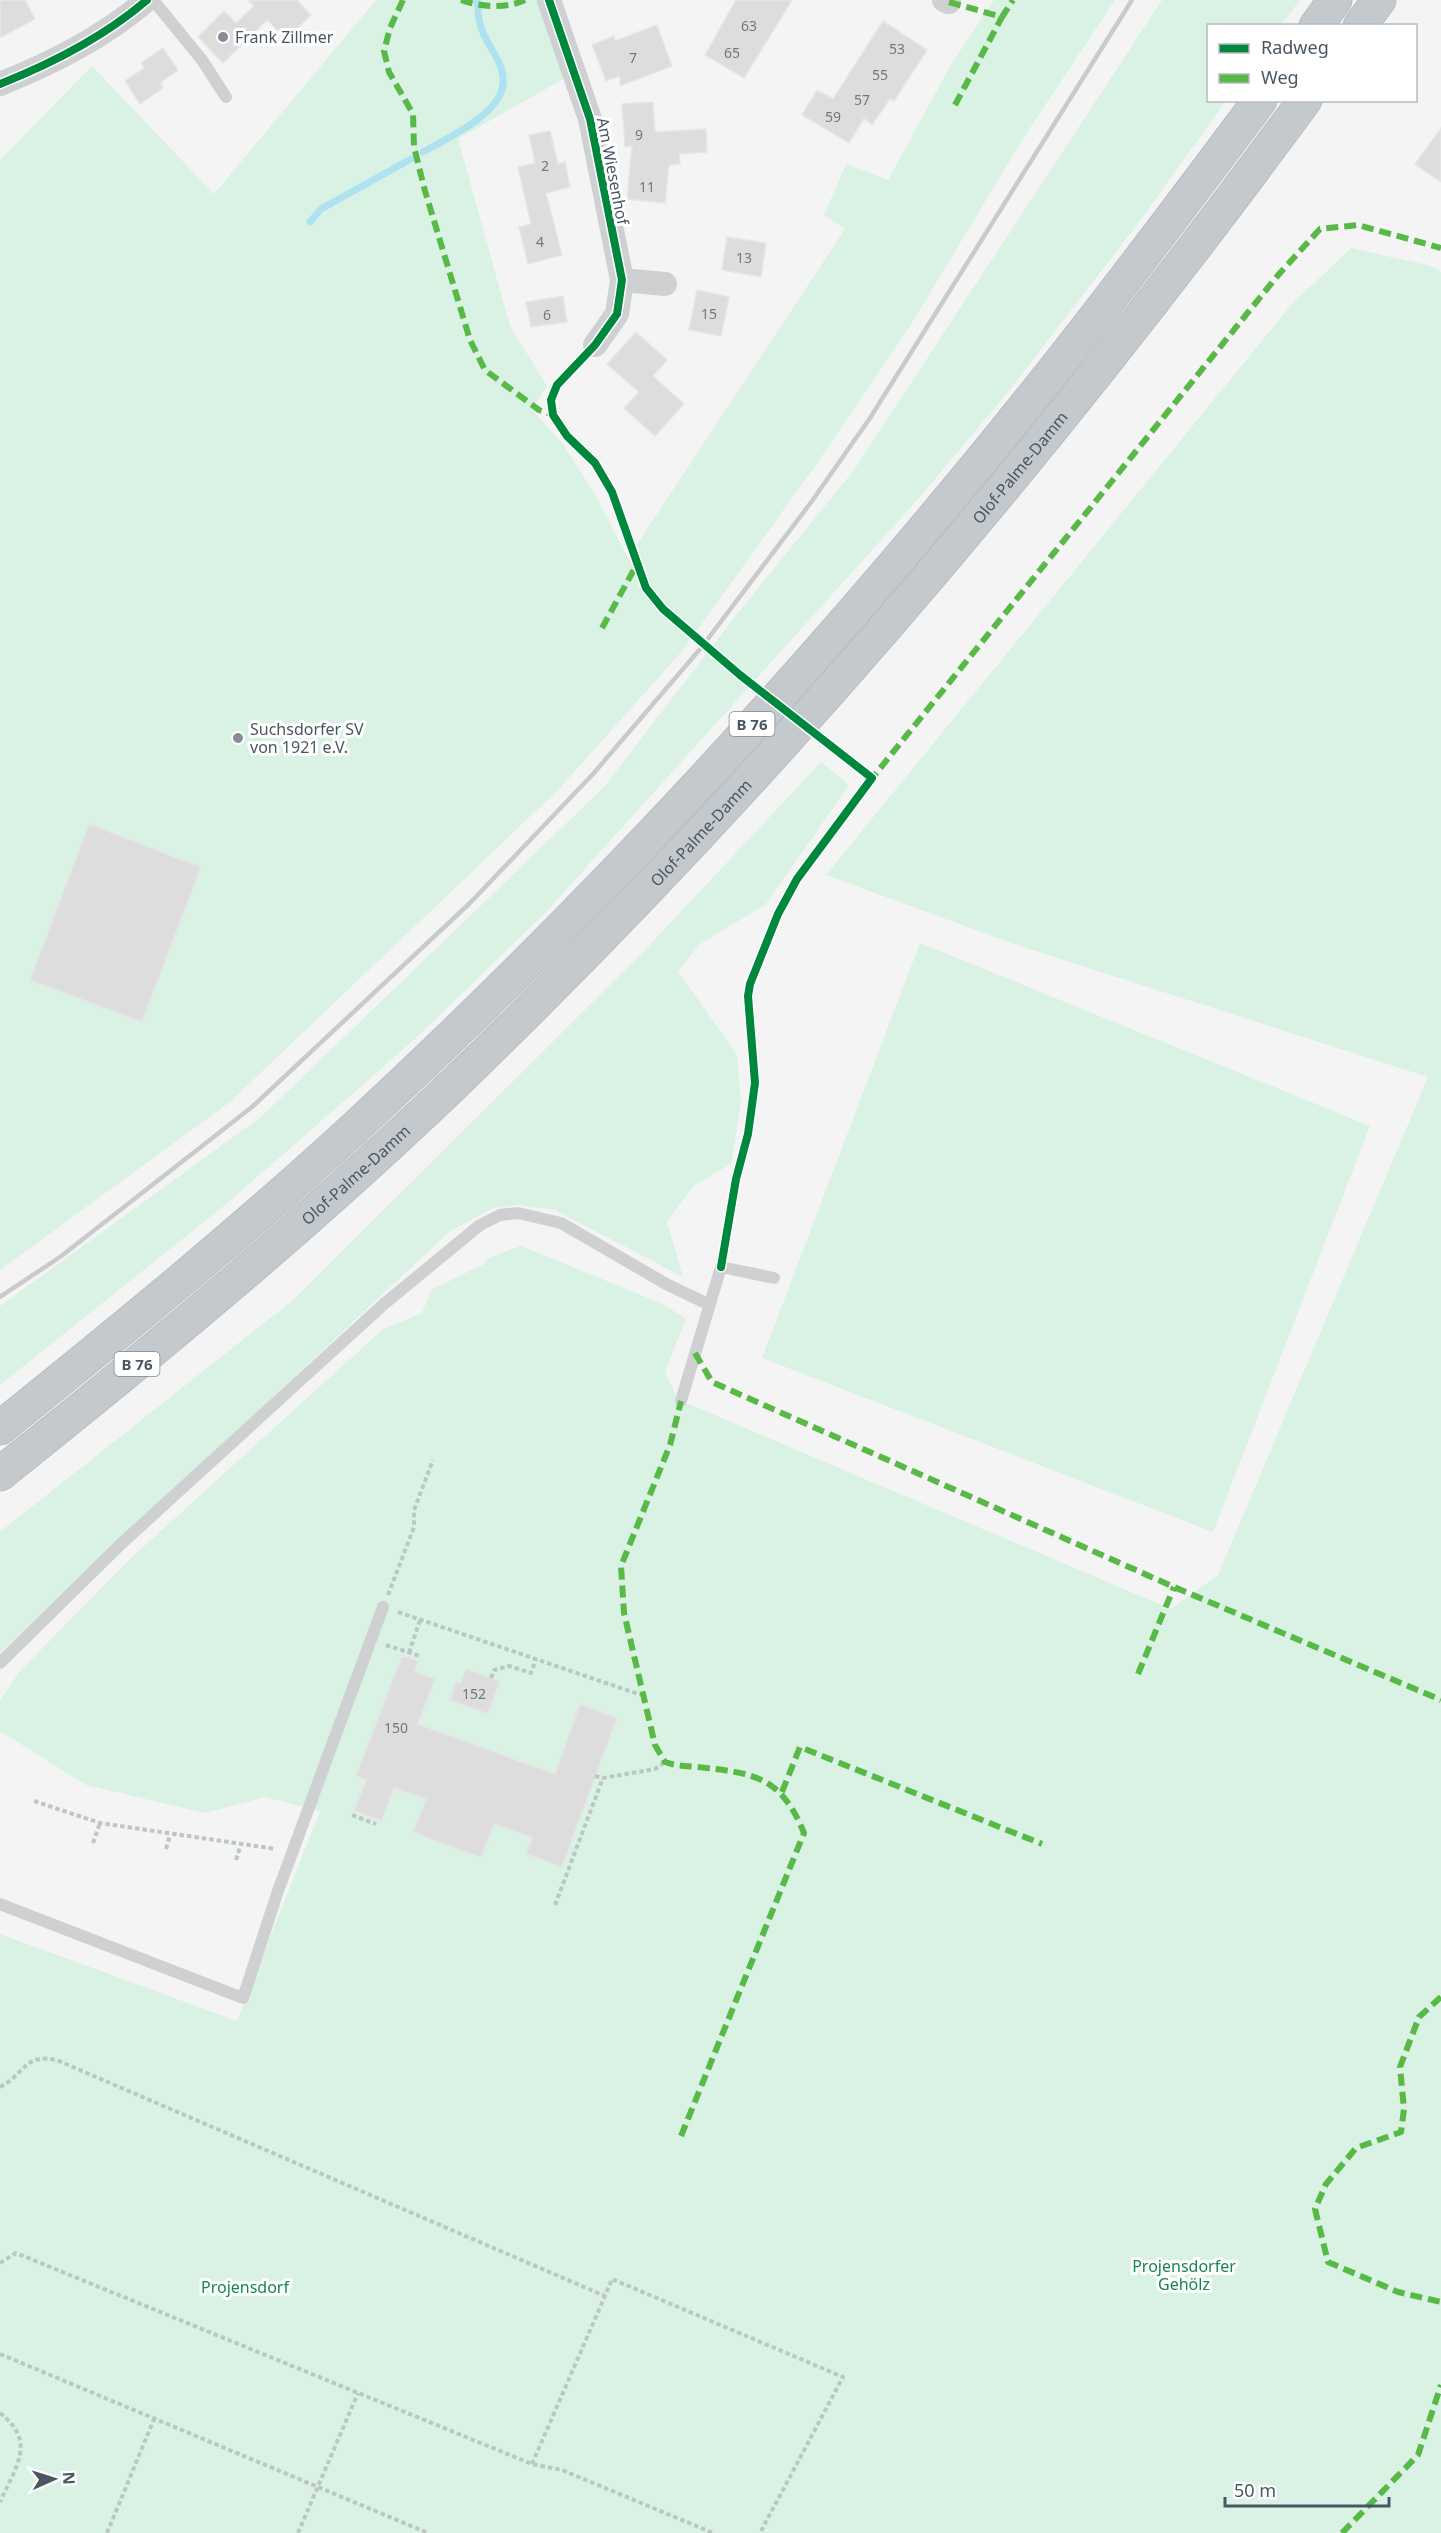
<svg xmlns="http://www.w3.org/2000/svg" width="1441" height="2533" font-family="'Noto Sans',sans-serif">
	<rect width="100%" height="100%" fill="#f4f4f4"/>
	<!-- green -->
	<path fill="#d9f2e3" d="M376,0H538L565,78L458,139L510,326L547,386L532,410L563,444L596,496L628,558L845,229L824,215L846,164L888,180L952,63L994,0H1115L1024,137L910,326L818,462L683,650L558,790L230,1102L0,1270V160L92,66L214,194Z
		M1162,0H1300L1281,25L1208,26V100L1226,101L1136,226L1008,392L918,499L546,912L414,1040L225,1205L0,1385V1306L261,1117L604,787L737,614L854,470Z
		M1351,248L1431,266L1441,272V2533H0V1934L237,2021L320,1811L265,1797L205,1813L86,1785L0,1731V1700L20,1671L129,1560L382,1330L422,1313L431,1290L484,1264L486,1259L521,1246L663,1304L686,1319L665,1371L677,1399L1171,1609L1218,1575L1428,1077L1014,944L826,875L1292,304Z
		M821,762L849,785L766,904L699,945L678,971L737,1055L741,1102L731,1164L693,1186L667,1222L683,1277L555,1210L518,1205L493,1208L449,1232L0,1653V1532L293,1300L646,949Z
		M920,943L1370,1126L1213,1532L762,1358Z"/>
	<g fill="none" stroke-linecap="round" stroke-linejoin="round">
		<!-- stream -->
		<path stroke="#aee2f0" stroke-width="7" d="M423,152C447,138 507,112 503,78C502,59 486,45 481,27C478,19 478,9 477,0
			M310,222L321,209L411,159"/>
	</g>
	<!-- building -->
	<path fill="#ddddde" stroke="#e5e6e7" stroke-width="1.5" d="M0,0H25L35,19L0,38Z
		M248,0H297L311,15L286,39L267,20L223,63L198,37L224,11L236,23L254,6Z
		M736,0H792L744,78L705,55Z
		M883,21L927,50L894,101L890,99L872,125L864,118L849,143L802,115L817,90L833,99Z
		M657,25L672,66L620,86V76L606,81L592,45L614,36L615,41Z
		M163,48L178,70L160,83L163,88L140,104L125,81L144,68L141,63Z
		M653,102L655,132L706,129L707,152L679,154L680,164L669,165L665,203L627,199L632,146L625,147L622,104Z
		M1441,128V182L1415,164Z
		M550,131L558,164L565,162L570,187L546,193L562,255L528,264L519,227L531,224L518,167L535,163L529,135Z
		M727,237L766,243L761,277L722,270Z
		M697,290L729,297L721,336L689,330Z
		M563,296L567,322L531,327L526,302Z
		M636,332L667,360L653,376L684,404L655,436L624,408L639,392L607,364Z
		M89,824L201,867L142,1022L30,980Z
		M402,1655L418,1661L415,1672L435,1679L418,1724L555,1774L580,1704L617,1718L562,1867L526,1854L532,1838L494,1824L481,1858L413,1832L426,1799L394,1788L382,1821L354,1811L366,1780L356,1776Z
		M466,1669L500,1681L488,1714L450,1700L456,1681L460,1683Z"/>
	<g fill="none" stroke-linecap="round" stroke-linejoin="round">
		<!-- trunk casing -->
		<g stroke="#b9bec3" stroke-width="35">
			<g id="trunk">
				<path d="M1316,26L1335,0"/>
				<path d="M1360,26L1379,0"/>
				<path d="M0,1428C122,1330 243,1231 359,1124C564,934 757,729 936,515C1049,381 1155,241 1260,100"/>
				<path id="s1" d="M0,1474C157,1349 311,1221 456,1082C768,781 1048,450 1305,100"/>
			</g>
		</g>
		<!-- path -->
		<path stroke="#bcc7c4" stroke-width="4" stroke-dasharray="4.5 3" stroke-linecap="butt" d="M388,1595L414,1527V1510L433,1460
			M398,1612L644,1696
			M386,1645L420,1656
			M409,1653L420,1620
			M491,1678L494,1670L509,1666L531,1673L536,1659
			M595,1776L603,1778L655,1769L665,1762
			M34,1801L100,1823L276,1849
			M352,1815L376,1824
			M93,1843L100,1823
			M166,1849L170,1835
			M236,1860L241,1844
			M555,1905L603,1778
			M0,2087C25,2075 24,2051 59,2061L605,2296L612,2279L843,2377L760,2533
			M0,2263L16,2253L532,2464L562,2470L713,2533
			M0,2354L428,2533
			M0,2413C37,2442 16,2466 0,2502
			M532,2464L605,2296
			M107,2533L154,2419
			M298,2533L358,2393"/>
		<!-- service -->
		<path stroke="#ced0d2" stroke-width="12" d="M153,0L202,60L226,97
			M681,1401L721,1267L774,1278
			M0,1663L121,1544L384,1304L480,1225L500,1215L518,1213L561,1223L668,1285L708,1304
			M0,1904L243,1998L278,1891L383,1607"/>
		<!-- minor -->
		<path stroke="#ced0d2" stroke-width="24" d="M549,0L590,119L622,280L617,314L595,345
			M944,0L949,2
			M0,84C53,63 104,37 147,0
			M622,280L665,284"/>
		<!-- trunk -->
		<use href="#trunk" stroke="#c4c9cd" stroke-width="33"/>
		<!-- rail -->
		<path stroke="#c9cacc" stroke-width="4.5" d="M0,1297L60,1257L252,1107L470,903L593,774L701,648L812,501L870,418L1132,0"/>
		<!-- quiet -->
		<path stroke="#58b947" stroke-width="6" stroke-dasharray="12 6" stroke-linecap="butt" d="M403,0L390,28L384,51L389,72L413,114L414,147L425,191L470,340L485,370L539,410L553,415
			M461,0C481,7 505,9 525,0
			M949,2L1002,17L1013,0
			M955,105L1002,17
			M602,628L637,564
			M869,782L1279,274L1320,229L1358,225L1441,248
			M695,1353L712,1382L1174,1587L1441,1700
			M1138,1674L1174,1587
			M782,1792L800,1747L1042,1844
			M1441,1997L1419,2017L1400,2067L1404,2109L1401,2132L1356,2148L1326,2184L1315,2209L1328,2262L1398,2292L1441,2302
			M681,2136L804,1833C781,1776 754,1773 697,1767C685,1766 676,1766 665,1762L655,1745L624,1613L621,1566L670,1445L681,1401
			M1342,2533L1418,2455L1441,2385"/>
		<!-- cycleway casing -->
		<g stroke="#fff" stroke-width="11">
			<path id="cycleway" d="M549,0L590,119L622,280L617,314L595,345L557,385L551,400L553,415L567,436L595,463L612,492L646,588L663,609L740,675L872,778L797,879L778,914L750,984L748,996L755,1083L748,1134L736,1179L721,1267
				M0,84C53,63 104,37 147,0"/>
		</g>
		<!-- cycleway -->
		<use href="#cycleway" stroke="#00873e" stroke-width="8"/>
	</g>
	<!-- markers -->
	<g fill="#868d94" stroke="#fff" stroke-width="2">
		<circle cx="223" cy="37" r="6"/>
		<circle cx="238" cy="738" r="6"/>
	</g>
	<g text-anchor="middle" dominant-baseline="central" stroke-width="6" stroke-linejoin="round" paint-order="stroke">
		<!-- number labels -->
		<g font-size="14" fill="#707881">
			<text x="749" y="25">63</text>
			<text x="897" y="48">53</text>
			<text x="732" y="52">65</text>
			<text x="633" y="57">7</text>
			<text x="880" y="74">55</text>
			<text x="862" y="99">57</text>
			<text x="833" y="116">59</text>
			<text x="639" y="134">9</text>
			<text x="545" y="165">2</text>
			<text x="647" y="186">11</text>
			<text x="540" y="241">4</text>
			<text x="744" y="257">13</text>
			<text x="709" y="313">15</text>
			<text x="547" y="314">6</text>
			<text x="474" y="1693">152</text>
			<text x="396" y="1727">150</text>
		</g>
		<!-- shield labels -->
		<g fill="#fff" stroke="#808990" stroke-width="1.5">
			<rect x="729.5" y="712" width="45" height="24" rx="4.5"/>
			<rect x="114.5" y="1352" width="45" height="24" rx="4.5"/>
		</g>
		<g font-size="15" font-weight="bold" fill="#4a5661">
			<text x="752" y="724">B 76</text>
			<text x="137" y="1364">B 76</text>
		</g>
		<!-- poi labels -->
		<g font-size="16" fill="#4a5661" stroke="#fff" text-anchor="start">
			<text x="235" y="37">Frank Zillmer</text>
			<text x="250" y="729">Suchsdorfer SV<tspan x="250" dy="18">von 1921 e.V.</tspan></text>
		</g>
		<!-- street labels -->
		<g font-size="16" fill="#4a5661" stroke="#fff">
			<text transform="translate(613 171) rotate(79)">Am Wiesenhof</text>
			<text stroke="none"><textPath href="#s1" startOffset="1436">Olof-Palme-Damm</textPath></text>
			<text stroke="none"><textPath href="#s1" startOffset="951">Olof-Palme-Damm</textPath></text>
			<text stroke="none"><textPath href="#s1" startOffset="465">Olof-Palme-Damm</textPath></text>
		</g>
		<!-- park labels -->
		<g font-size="16" fill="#17864f" stroke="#fff">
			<text x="1184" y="2266">Projensdorfer<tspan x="1184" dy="18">Gehölz</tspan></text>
			<text x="245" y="2287">Projensdorf</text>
		</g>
	</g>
	<!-- legend -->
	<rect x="1207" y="24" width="210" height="78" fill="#ffffff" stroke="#b7bbc0" stroke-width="1.5"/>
	<rect x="1219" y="44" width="30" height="9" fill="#00873e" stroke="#b7bbc0" stroke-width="1.5"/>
	<text x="1261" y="54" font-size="18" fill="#4a5661">Radweg</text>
	<rect x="1219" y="74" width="30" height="9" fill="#58b947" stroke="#b7bbc0" stroke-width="1.5"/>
	<text x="1261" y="84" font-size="18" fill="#4a5661">Weg</text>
	<!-- north arrow -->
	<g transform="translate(54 2479) rotate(87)" stroke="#ffffff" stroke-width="4.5" paint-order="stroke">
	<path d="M0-4.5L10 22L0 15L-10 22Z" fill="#4a5661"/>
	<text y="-9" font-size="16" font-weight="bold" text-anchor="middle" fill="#4a5661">N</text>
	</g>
	<!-- scale -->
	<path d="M1225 2497v9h164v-9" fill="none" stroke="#4a5661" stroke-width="3"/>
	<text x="1234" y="2497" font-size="18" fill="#4a5661" stroke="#ffffff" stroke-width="4.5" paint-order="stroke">50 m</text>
</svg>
